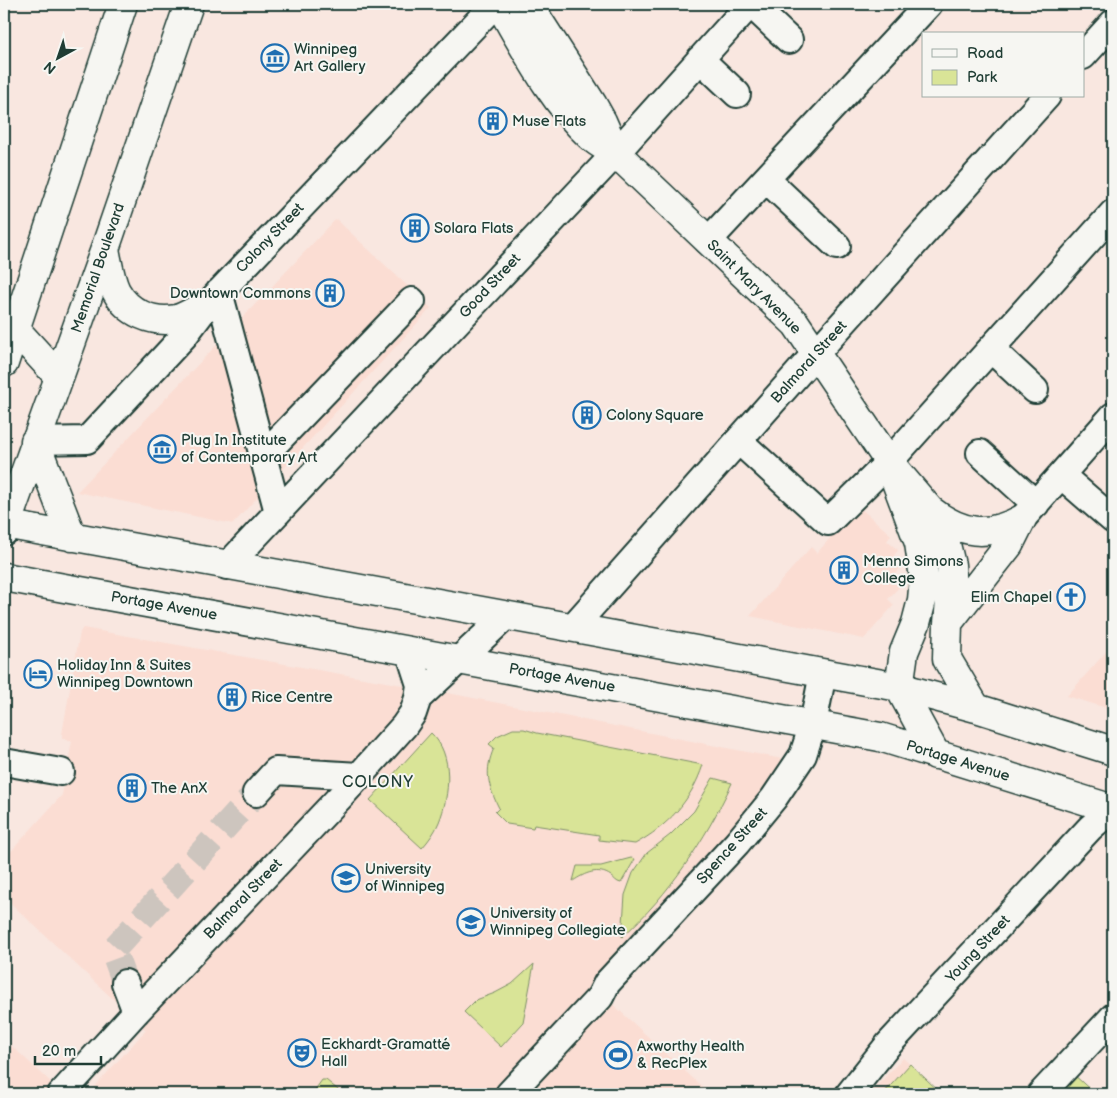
<svg xmlns="http://www.w3.org/2000/svg" width="1117" height="1098" font-family="'Balsamiq Sans',sans-serif">
	<rect width="100%" height="100%" fill="#f9e7e0"/>
	<filter id="ink" filterUnits="userSpaceOnUse"><feTurbulence type="fractalNoise" baseFrequency=".02" numOctaves="2"/><feDisplacementMap in="SourceGraphic" scale="10" xChannelSelector="R" yChannelSelector="G"/><feConvolveMatrix kernelMatrix="1 2 1 2 8 2 1 2 1" color-interpolation-filters="sRGB"/></filter>
	<g filter="url(#ink)">
		<!-- built -->
		<path fill="#fbddd3" d="M336,219L431,308L233,524L77,492Z
			M858,506L891,535L887,541L898,550L893,557L903,565L894,575L903,583L888,599L894,605L864,639L750,616L811,547L817,553Z
			M83,628L453,694L793,761L592,985L710,1094H88L146,1030L4,897V859L62,795L72,741L62,738V734L80,632Z
			M1113,644V710L1067,696Z
			M4,1039L64,1094H4Z
			M903,1058L942,1094H869Z"/>
		<!-- green -->
		<path fill="#d9e497" stroke="#7c9066" d="M513,729H524L537,733L703,765C691,801 668,826 635,844L599,840V835L534,825L533,828L507,824L495,812L499,808C488,786 484,771 494,748L489,744L497,736Z
			M431,733C454,754 450,795 439,822C435,832 429,840 422,848L370,800Z
			M713,778L732,783C705,840 670,894 622,937L625,895L633,873L647,853L670,835L694,811Z
			M631,858L635,859L621,883C616,882 615,879 611,876C598,867 585,873 573,881L577,866H601Z
			M534,964L523,1023L501,1047L464,1012L476,1000L495,993L512,984Z
			M910,1064L942,1094H883Z
			M1072,1073L1095,1094H1053Z
			M322,1080H326L343,1094H312Z"/>
		<g fill="none" stroke-linecap="round" stroke-linejoin="round">
			<!-- minor-tunnel -->
			<path stroke="#cdc5be" stroke-width="26" stroke-dasharray="26 13" stroke-linecap="butt" d="M125,983L113,950L256,793"/>
			<!-- minor casing -->
			<g stroke="#1f3d34" stroke-width="30">
				<path id="minor" d="M751,4L789,40
					M1083,56L1113,23
					M700,59L737,94
					M766,179L837,246
					M708,241L929,4
					M219,292L278,512
					M991,349L1035,390
					M35,441L87,440L184,336L208,304L495,4
					M739,441L828,522L889,462L1113,213
					M980,453L1036,504
					M263,456L412,301
					M1061,475L1113,520
					M1022,519L1113,416
					M227,566L616,153L750,4
					M572,628L816,353L1047,96
					M418,698L506,616
					M4,762L61,772
					M256,793L276,771L359,776
					M125,983L136,1012
					M61,1094L136,1012L342,795L404,726L413,713L418,698L420,685L409,651
					M509,1094L600,997L607,983L737,843L774,798L803,755L813,724L823,673
					M849,1094L888,1045L1090,828L1113,808
					M1041,1094L1113,1017"/>
			</g>
			<!-- major casing -->
			<g stroke="#1f3d34" stroke-width="31">
				<path id="major" d="M499,4C526,50 551,100 590,136C597,143 607,148 616,153L796,324L889,462L930,510L940,526L945,540L951,565L952,579L948,623L947,659L976,708
					M531,4L539,21L593,105L602,121L616,153
					M105,249C108,263 110,279 116,291C128,313 152,323 176,319C186,317 198,308 208,304
					M15,329L59,377
					M4,363L123,4
					M35,441L72,537
					M895,479L919,543L924,578L922,600L916,623L904,652L899,687L936,755
					M930,510C961,534 987,538 1022,519
					M4,524L899,687L976,708L1113,751
					M4,531L105,249L189,4
					M4,577L880,737L1113,809
					M948,623L1009,545L1022,519"/>
			</g>
			<!-- minor -->
			<use href="#minor" stroke="#f6f6f2" stroke-width="26"/>
			<!-- major -->
			<use href="#major" stroke="#f6f6f2" stroke-width="28"/>
		</g>
	</g>
	<!-- icons -->
	<defs>
		<g id="museum-ring" transform="scale(1.4375)"><circle r="9.5" fill="#f6f6f2" stroke="#1f6fb2" stroke-width="1.5"/><path d="M0-6L6-3V-2H-6V-3ZM-5-1h2V3h-2ZM-1-1h2V3h-2ZM3-1h2V3H3ZM-6 4H6V6H-6Z" fill="#1f6fb2"/></g>
		<g id="building-ring" transform="scale(1.4375)"><circle r="9.5" fill="#f6f6f2" stroke="#1f6fb2" stroke-width="1.5"/><path d="M-4-6H4V6H1V3H-1V6H-4ZM-2.5-4.3h1.7v1.8h-1.7ZM.8-4.3h1.7v1.8H.8ZM-2.5-1h1.7V.8h-1.7ZM.8-1h1.7V.8H.8Z" fill="#1f6fb2"/></g>
		<g id="church-ring" transform="scale(1.4375)"><circle r="9.5" fill="#f6f6f2" stroke="#1f6fb2" stroke-width="1.5"/><path d="M-1.2-6h2.4v3.5h3.3v2.4h-3.3V6h-2.4V-.1h-3.3v-2.4h3.3Z" fill="#1f6fb2"/></g>
		<g id="hotel-ring" transform="scale(1.4375)"><circle r="9.5" fill="#f6f6f2" stroke="#1f6fb2" stroke-width="1.5"/><path d="M-6-4.5h1.5V1H6V5H4.5V3h-9V5H-6ZM-4 0a1.8 1.8 0 1 1 3.6 0ZM.5 0V-2.5h3Q6-2.5 6 0Z" fill="#1f6fb2"/></g>
		<g id="university-ring" transform="scale(1.4375)"><circle r="9.5" fill="#f6f6f2" stroke="#1f6fb2" stroke-width="1.5"/><path d="M0-5L7-2L0 1L-7-2ZM-4 1L0 2.5L4 1V4Q0 6-4 4Z" fill="#1f6fb2"/></g>
		<g id="school-ring" transform="scale(1.4375)"><circle r="9.5" fill="#f6f6f2" stroke="#1f6fb2" stroke-width="1.5"/><path d="M0-5L7-2L0 1L-7-2ZM-4 1L0 2.5L4 1V4Q0 6-4 4Z" fill="#1f6fb2"/></g>
		<g id="theatre-ring" transform="scale(1.4375)"><circle r="9.5" fill="#f6f6f2" stroke="#1f6fb2" stroke-width="1.5"/><path d="M-5-5.5Q0-4 5-5.5V0Q5 5 0 6Q-5 5-5 0ZM-3.3-2.5H-1v1.5H-3.3ZM1-2.5H3.3v1.5H1ZM-2.8 1Q0 5.5 2.8 1Z" fill="#1f6fb2"/></g>
		<g id="stadium-ring" transform="scale(1.4375)"><circle r="9.5" fill="#f6f6f2" stroke="#1f6fb2" stroke-width="1.5"/><path d="M0-5a6.5 5 0 1 0 0 10a6.5 5 0 1 0 0-10ZM-3.5-1.8h7v3.6h-7Z" fill="#1f6fb2"/></g>
	</defs>
	<g fill-rule="evenodd">
		<use href="#museum-ring" x="275" y="58"/>
		<use href="#building-ring" x="493" y="121"/>
		<use href="#building-ring" x="415" y="228"/>
		<use href="#building-ring" x="330" y="293"/>
		<use href="#building-ring" x="587" y="415"/>
		<use href="#museum-ring" x="162" y="449"/>
		<use href="#building-ring" x="844" y="570"/>
		<use href="#church-ring" x="1071" y="597"/>
		<use href="#hotel-ring" x="38" y="674"/>
		<use href="#building-ring" x="232" y="697"/>
		<use href="#building-ring" x="132" y="788"/>
		<use href="#university-ring" x="346" y="878"/>
		<use href="#school-ring" x="471" y="922"/>
		<use href="#theatre-ring" x="302" y="1053"/>
		<use href="#stadium-ring" x="618" y="1055"/>
	</g>
	<g text-anchor="middle" dominant-baseline="central" stroke-width="4" stroke-linejoin="round" paint-order="stroke">
		<!-- poi labels -->
		<g font-size="15" fill="#1f3d34" stroke="#f6f6f2" text-anchor="start">
			<text x="294" y="49">Winnipeg<tspan x="294" dy="17">Art Gallery</tspan></text>
			<text x="512" y="121">Muse Flats</text>
			<text x="434" y="228">Solara Flats</text>
			<text x="311" y="293" text-anchor="end">Downtown Commons</text>
			<text x="606" y="415">Colony Square</text>
			<text x="181" y="440">Plug In Institute<tspan x="181" dy="17">of Contemporary Art</tspan></text>
			<text x="863" y="561">Menno Simons<tspan x="863" dy="17">College</tspan></text>
			<text x="1052" y="597" text-anchor="end">Elim Chapel</text>
			<text x="57" y="665">Holiday Inn &amp; Suites<tspan x="57" dy="17">Winnipeg Downtown</tspan></text>
			<text x="251" y="697">Rice Centre</text>
			<text x="151" y="788">The AnX</text>
			<text x="365" y="869">University<tspan x="365" dy="17">of Winnipeg</tspan></text>
			<text x="490" y="913">University of<tspan x="490" dy="17">Winnipeg Collegiate</tspan></text>
			<text x="321" y="1044">Eckhardt-Gramatté<tspan x="321" dy="17">Hall</tspan></text>
			<text x="637" y="1046">Axworthy Health<tspan x="637" dy="17">&amp; RecPlex</tspan></text>
		</g>
		<!-- street labels -->
		<g font-size="15" fill="#1f3d34" stroke="#f6f6f2">
			<text transform="translate(270 238) rotate(-46)">Colony Street</text>
			<text transform="translate(98 268) rotate(-71)">Memorial Boulevard</text>
			<text transform="translate(490 286) rotate(-47)">Good Street</text>
			<text transform="translate(754 287) rotate(45)">Saint Mary Avenue</text>
			<text transform="translate(809 362) rotate(-48)">Balmoral Street</text>
			<text transform="translate(164 606) rotate(10)">Portage Avenue</text>
			<text transform="translate(562 678) rotate(10)">Portage Avenue</text>
			<text transform="translate(958 761) rotate(17)">Portage Avenue</text>
			<text transform="translate(732 846) rotate(-48)">Spence Street</text>
			<text transform="translate(243 899) rotate(-46)">Balmoral Street</text>
			<text transform="translate(978 949) rotate(-47)">Young Street</text>
		</g>
		<!-- neighbourhood labels -->
		<g font-size="16" letter-spacing="1" fill="#1f3d34" stroke="#f6f6f2">
			<text x="378" y="782">COLONY</text>
		</g>
	</g>
	<!-- margin -->
	<rect width="1117" height="1098" fill="none" stroke="#f6f6f2" stroke-width="20"/>
	<rect x="10" y="10" width="1097" height="1078" fill="none" stroke="#1f3d34" stroke-width="2" filter="url(#ink)"/>
	<!-- legend -->
	<rect x="922" y="32" width="162" height="65" fill="#f6f6f2" stroke="#a0aca6"/>
	<rect x="932" y="49" width="25" height="8" fill="#f6f6f2" stroke="#a0aca6"/>
	<text x="967" y="58" font-size="15" fill="#1f3d34">Road</text>
	<rect x="932" y="70" width="25" height="15" fill="#d9e497" stroke="#a0aca6"/>
	<text x="967" y="82" font-size="15" fill="#1f3d34">Park</text>
	<!-- north arrow -->
	<g transform="translate(58 58) rotate(220)" stroke="#f6f6f2" stroke-width="4" paint-order="stroke">
	<path d="M0-4L9 19L0 12L-9 19Z" fill="#1f3d34"/>
	<text y="-8" font-size="14" font-weight="bold" text-anchor="middle" fill="#1f3d34">N</text>
	</g>
	<!-- scale -->
	<path d="M35 1056v8h66v-8" fill="none" stroke="#1f3d34" stroke-width="2.5"/>
	<text x="42" y="1056" font-size="15" fill="#1f3d34" stroke="#f6f6f2" stroke-width="4" paint-order="stroke">20 m</text>
</svg>
